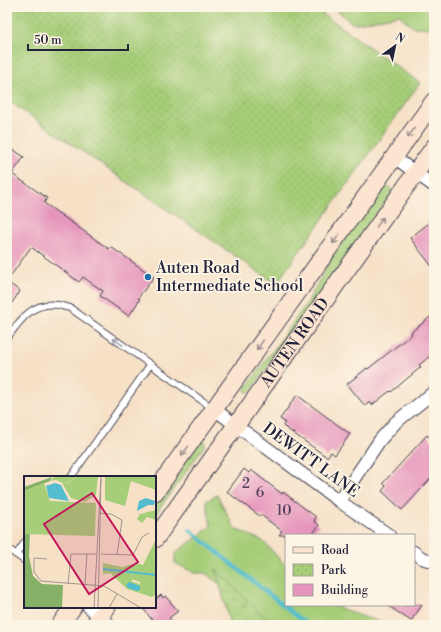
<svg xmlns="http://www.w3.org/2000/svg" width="441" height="632" font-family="'Libre Bodoni',serif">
	<defs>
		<pattern id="wetland-marsh" width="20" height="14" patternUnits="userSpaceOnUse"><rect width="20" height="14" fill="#a6cd78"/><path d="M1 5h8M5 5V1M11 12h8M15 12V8" fill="none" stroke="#8fb069"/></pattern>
		<pattern id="park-dots" width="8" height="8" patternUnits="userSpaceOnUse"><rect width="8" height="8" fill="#a6cd78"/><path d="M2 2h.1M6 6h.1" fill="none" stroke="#8fb069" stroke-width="1.8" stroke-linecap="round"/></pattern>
	</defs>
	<rect width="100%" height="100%" fill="#fcf5e5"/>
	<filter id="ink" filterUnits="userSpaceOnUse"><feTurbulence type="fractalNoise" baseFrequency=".025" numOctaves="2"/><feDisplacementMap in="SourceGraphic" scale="8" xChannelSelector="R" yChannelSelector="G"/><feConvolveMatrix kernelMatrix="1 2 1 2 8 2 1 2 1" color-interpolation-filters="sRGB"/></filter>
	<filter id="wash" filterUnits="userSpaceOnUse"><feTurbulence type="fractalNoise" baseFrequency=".012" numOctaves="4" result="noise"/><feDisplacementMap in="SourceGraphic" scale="16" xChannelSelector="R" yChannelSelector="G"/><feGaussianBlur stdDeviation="0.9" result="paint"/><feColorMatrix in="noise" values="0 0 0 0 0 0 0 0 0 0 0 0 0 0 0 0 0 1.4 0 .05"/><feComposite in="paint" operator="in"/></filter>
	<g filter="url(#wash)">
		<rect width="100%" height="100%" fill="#f6e1c7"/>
		<!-- green -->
		<path fill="#a6cd78" stroke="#64785a" d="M333,7H434V28L413,27L399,15L353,24Z
			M383,186L389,187L391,190V194L250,392H246L245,389L307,303L332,257Z
			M202,440L204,441L205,445L159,509L155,517V504L200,441Z
			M217,495L235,529L263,541L286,566V605H333L361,616L392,625H240L231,593L205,573H195L175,563V553L195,539L211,526L206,501Z"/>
		<!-- wetland -->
		<path fill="url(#wetland-marsh)" stroke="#64785a" d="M216,569L272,625H230Z"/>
		<!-- park -->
		<path fill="url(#park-dots)" stroke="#64785a" d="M7,7H313L420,83L276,284L7,100Z"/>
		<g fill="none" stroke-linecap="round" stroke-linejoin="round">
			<!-- stream -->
			<path stroke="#53bdcf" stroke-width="4" d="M190,530L245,575L308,625"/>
		</g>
		<g id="blocks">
			<!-- building -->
			<path fill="#e695bc" d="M7,145L24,157L12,174L47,198L44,203L109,249L111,247L154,277L138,298L140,299L129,316L100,296L103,291L83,277L79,282L31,247L7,281Z
				M434,219V269L410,238Z
				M7,282L20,291L7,310Z
				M434,314V353L419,365L421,367L391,392L390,391L372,405L370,402L365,406L347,384L367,368L368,369L412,334L411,332Z
				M297,395L350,434L335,455L331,452L327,457L283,426L285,422L280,419Z
				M427,435L434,442V475L402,510L382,491L386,486L383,483Z
				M244,469L249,473L251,470L282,494L283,492L316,517L314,521L319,525L312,535H279L282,531L261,515L260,516L227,492Z
				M161,595L163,598L165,596L178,611L169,618L175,625H156L142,607H155V600Z
				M387,605H422L411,621Z"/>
		</g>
	</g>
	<g filter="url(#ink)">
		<use href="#blocks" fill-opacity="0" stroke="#423f50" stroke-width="1"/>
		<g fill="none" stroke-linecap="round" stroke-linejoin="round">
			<!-- lane casing -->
			<g stroke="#423f50" stroke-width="8">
				<path id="lane" d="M7,338C20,320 33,301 58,305C62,306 66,307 70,308L214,409
					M71,477L150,365
					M7,548L25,561
					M16,555L25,542"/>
			</g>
			<!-- street casing -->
			<g stroke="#423f50" stroke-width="14">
				<path id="street" d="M394,157L434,186
					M214,409L339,501L389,535
					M339,501L380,440L396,422L434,392
					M414,552L422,558L434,562
					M89,607L109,625"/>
			</g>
			<!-- secondary casing -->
			<g stroke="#423f50" stroke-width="19">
				<g id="secondary">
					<path d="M155,492L434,101"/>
					<path id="s1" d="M155,539L434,147"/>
					<path d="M60,625L73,607"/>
					<path d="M94,625L107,607"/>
				</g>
			</g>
			<!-- lane -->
			<use href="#lane" stroke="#fff" stroke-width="6"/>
			<!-- street -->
			<use href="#street" stroke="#fff" stroke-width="12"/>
			<!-- secondary -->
			<use href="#secondary" stroke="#fce5d0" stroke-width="17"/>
		</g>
		<!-- one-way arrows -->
		<defs><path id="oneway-shaft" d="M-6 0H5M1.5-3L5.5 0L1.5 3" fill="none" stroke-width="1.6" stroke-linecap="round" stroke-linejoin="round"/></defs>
		<g stroke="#9a8d8d">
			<use href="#oneway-shaft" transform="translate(411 133) rotate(125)"/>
			<use href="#oneway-shaft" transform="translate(380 222) rotate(-55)"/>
			<use href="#oneway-shaft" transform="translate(336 239) rotate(125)"/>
			<use href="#oneway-shaft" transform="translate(260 345) rotate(125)"/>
			<use href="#oneway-shaft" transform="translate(185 451) rotate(126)"/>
		</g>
		<use stroke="#9c9ca7" href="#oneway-shaft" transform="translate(118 342) rotate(-145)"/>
	</g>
	<!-- markers -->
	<circle fill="#1f6fb2" stroke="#fcf5e5" stroke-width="1.5" cx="148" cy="277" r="4"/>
	<g text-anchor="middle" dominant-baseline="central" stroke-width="3.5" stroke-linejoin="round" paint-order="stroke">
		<!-- number labels -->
		<g font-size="14" fill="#533f5b">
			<text x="246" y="484">2</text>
			<text x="260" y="493">6</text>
			<text x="284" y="511">10</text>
		</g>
		<!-- poi labels -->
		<g font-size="16" fill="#22223b" stroke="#fcf5e5" text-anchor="start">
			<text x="156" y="268">Auten Road<tspan x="156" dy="18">Intermediate School</tspan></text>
		</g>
		<!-- street labels -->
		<g font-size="16" fill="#22223b" stroke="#fcf5e5">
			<text stroke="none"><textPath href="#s1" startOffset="241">AUTEN ROAD</textPath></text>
			<text transform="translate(311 460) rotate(36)">DEWITT LANE</text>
		</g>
	</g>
	<!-- overview -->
	<g transform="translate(24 476)">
		<rect width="132" height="132" fill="#f6e1c7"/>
		<path d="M55,0H74L72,19L61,26L47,22L38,7L42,8ZM81,0H132V14L107,5L101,30L81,24ZM132,34V44L123,41L118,47L113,43L116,38ZM132,63V113L118,116L116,106L88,97L79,98V87L98,91L113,87L119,89Z" fill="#a6cd78"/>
		<path d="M28,1L26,5L0,15V11ZM0,58H6L5,80L9,100L18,108L39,109L38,132H0Z" fill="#84b068"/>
		<path d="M31,0H55L41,8L32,4L26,5ZM84,95L111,101L107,105L118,109V113L131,112L129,107L132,104V118L128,121L103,113Z" fill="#a6cd78"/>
		<path d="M20,7L26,25L72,27L71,60L0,58V15Z" fill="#a6cd78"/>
		<path d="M31,7L37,9L45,25L25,22L22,10ZM122,22L131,25L130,29H124L113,35L115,25ZM105,106L116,110V114L113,115L104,112L102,109Z" fill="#53bdcf"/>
		<path fill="none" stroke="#53bdcf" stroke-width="2" d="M79,93L132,99"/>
		<path fill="none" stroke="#a1958f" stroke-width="1" d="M75,37L87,38L98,44L93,79M77,78L109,79L118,61L125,57M23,83L10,82V96L17,105L80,110L117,132M44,108L47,78H72M61,108L63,78M70,132L77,0M74,132L77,3M85,132L93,118"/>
		<path fill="#c2185b" fill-opacity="0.15" stroke="#c2185b" stroke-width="2" d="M68,17L114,86L65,118L20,48Z"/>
		<rect width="132" height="132" fill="none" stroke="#22223b" stroke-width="2"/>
	</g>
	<!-- margin -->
	<rect width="441" height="632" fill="none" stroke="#fcf5e5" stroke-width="24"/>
	<!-- legend -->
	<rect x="285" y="534" width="130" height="72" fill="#fcf5e5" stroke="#a5a1a1"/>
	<rect x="293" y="547" width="20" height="6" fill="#fce5d0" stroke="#a5a1a1"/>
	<text x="321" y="554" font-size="12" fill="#22223b">Road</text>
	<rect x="293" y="564" width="20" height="12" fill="url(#park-dots)" stroke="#a5a1a1"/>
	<text x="321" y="574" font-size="12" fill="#22223b">Park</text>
	<rect x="293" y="584" width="20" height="12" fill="#e695bc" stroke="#a5a1a1"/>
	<text x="321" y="594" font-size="12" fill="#22223b">Building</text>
	<!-- north arrow -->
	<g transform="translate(395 46) rotate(33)" stroke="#fcf5e5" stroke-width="3" paint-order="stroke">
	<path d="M0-3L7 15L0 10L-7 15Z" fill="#22223b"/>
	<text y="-6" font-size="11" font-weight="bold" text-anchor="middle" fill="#22223b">N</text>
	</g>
	<!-- scale -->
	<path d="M28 44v6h100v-6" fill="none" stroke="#22223b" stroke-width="2"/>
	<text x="34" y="44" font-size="12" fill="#22223b" stroke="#fcf5e5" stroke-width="3" paint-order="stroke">50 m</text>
</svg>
